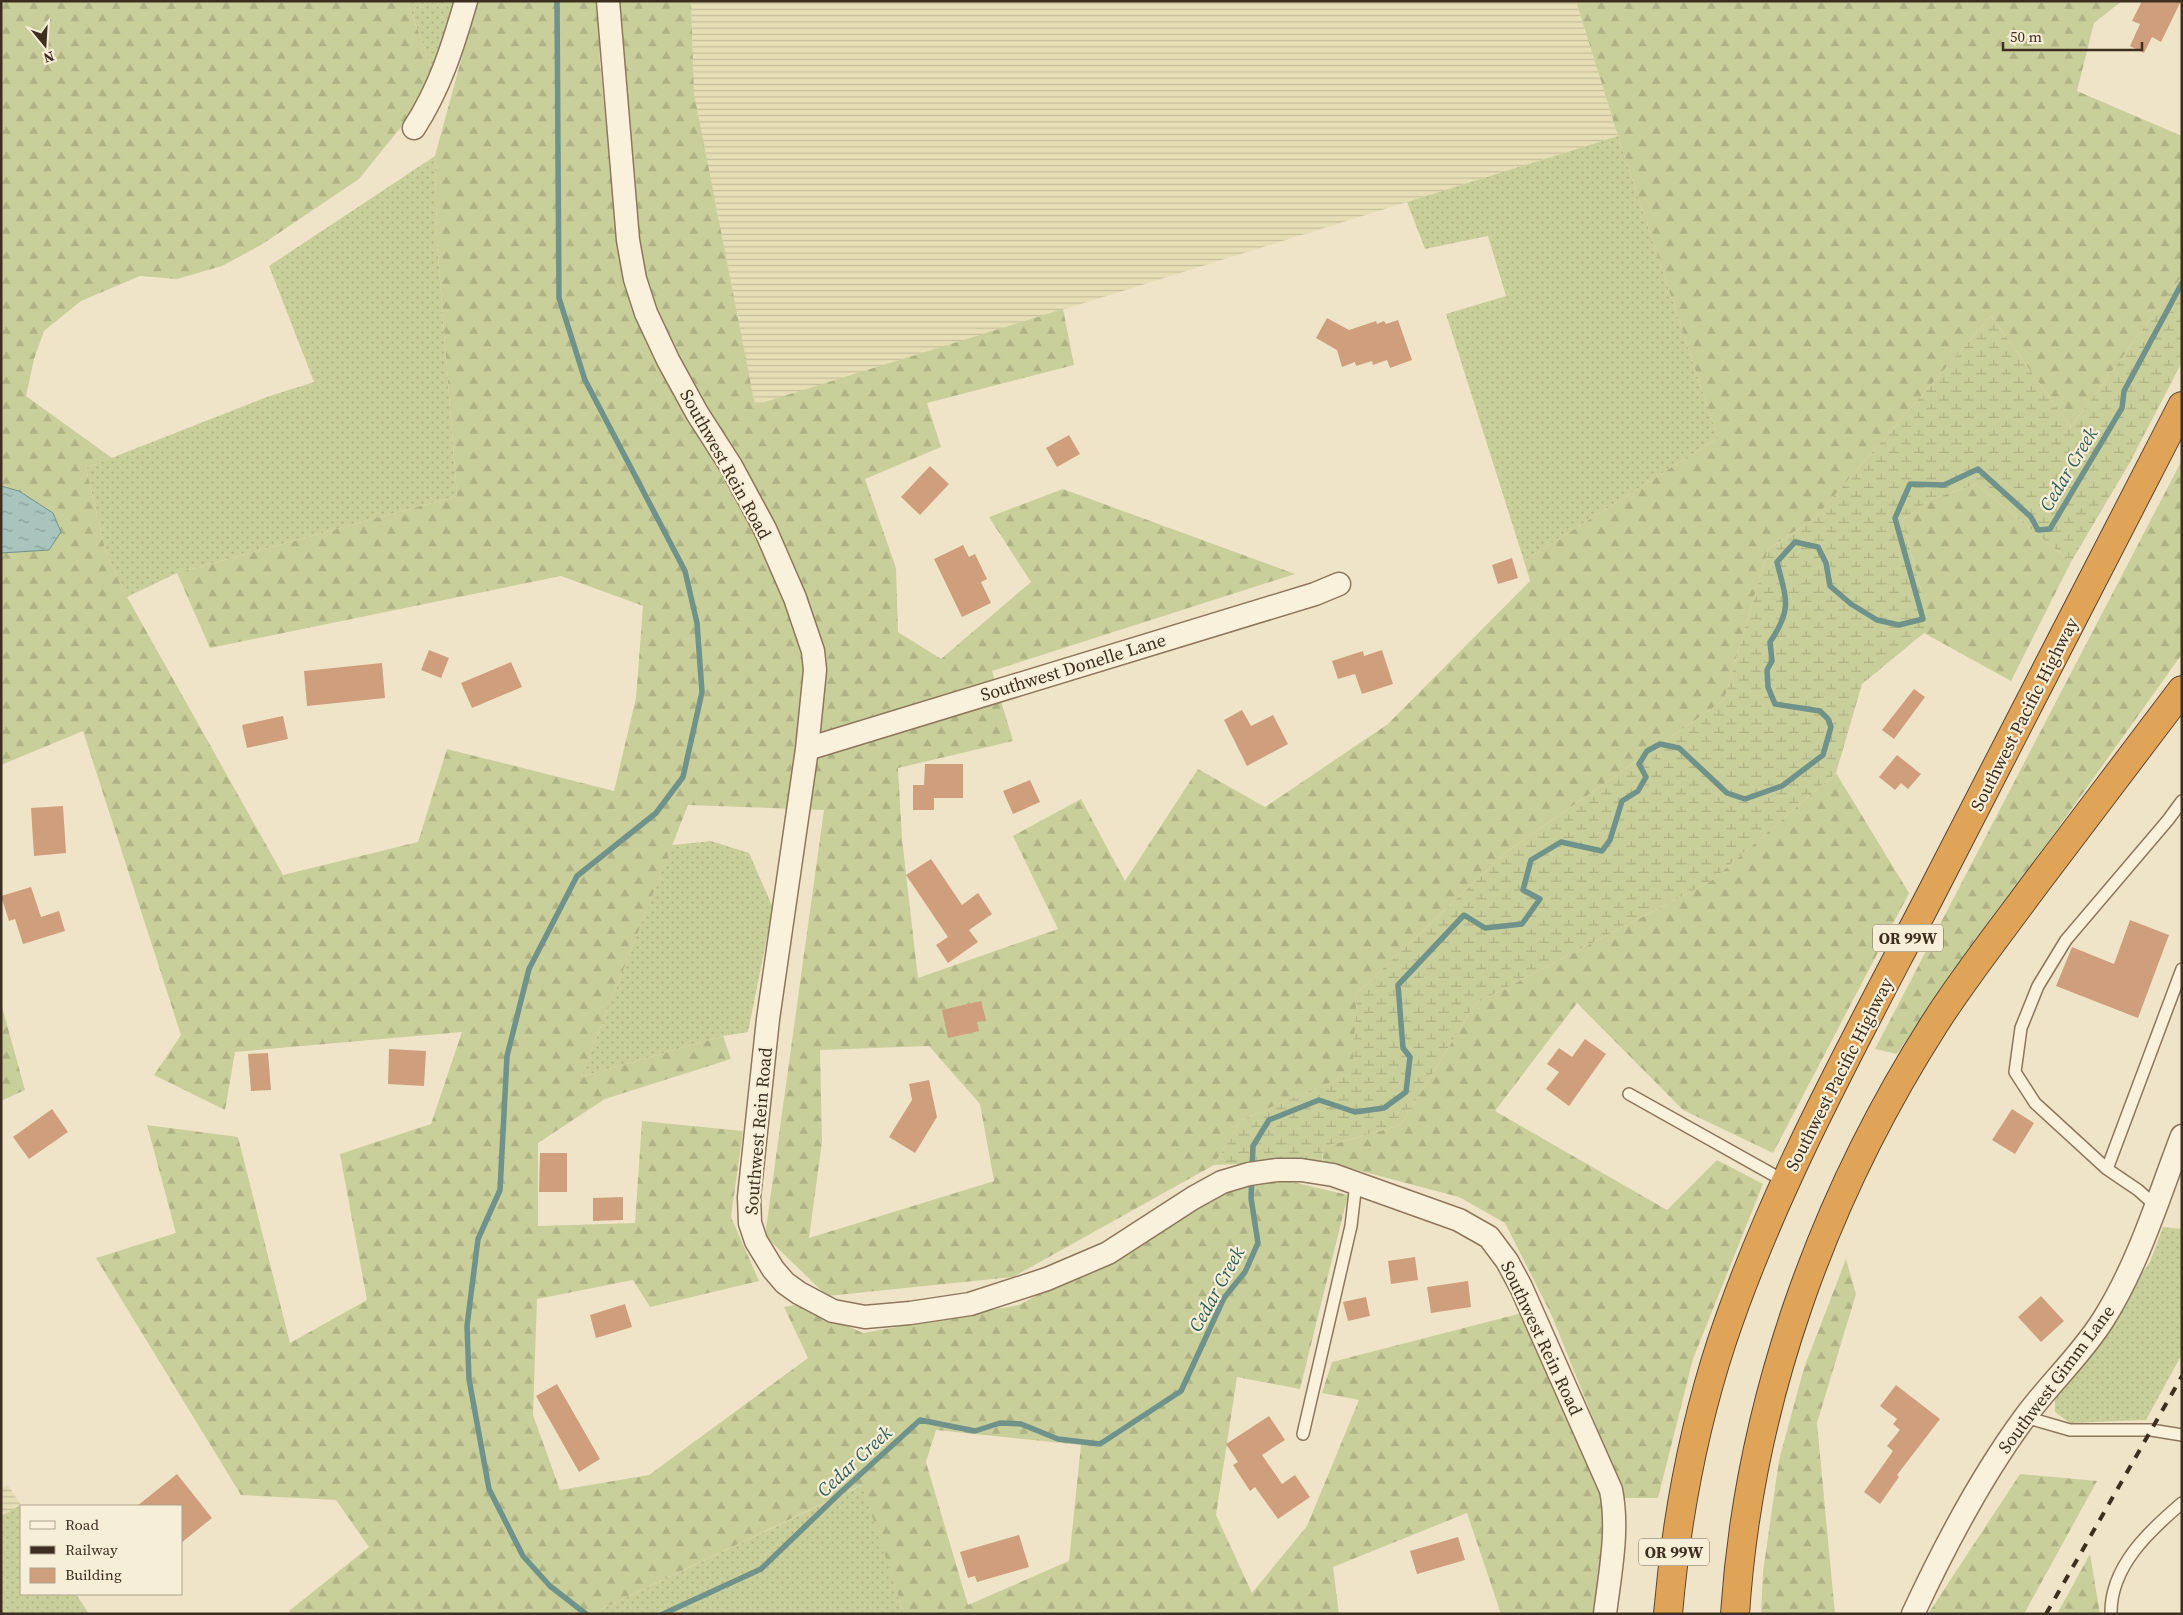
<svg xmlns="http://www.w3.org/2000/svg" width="2183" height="1615" font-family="'Source Serif 4',serif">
	<defs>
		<pattern id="farmland-rules" width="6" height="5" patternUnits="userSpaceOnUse" patternTransform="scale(1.25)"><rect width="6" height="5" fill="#e6deb5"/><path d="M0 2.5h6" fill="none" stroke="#c6bf9b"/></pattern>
		<pattern id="grass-dots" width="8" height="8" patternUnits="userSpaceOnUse" patternTransform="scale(1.25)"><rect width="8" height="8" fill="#c9cf9b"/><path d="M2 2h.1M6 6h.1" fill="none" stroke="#aeb285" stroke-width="1.8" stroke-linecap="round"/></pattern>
		<pattern id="forest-firs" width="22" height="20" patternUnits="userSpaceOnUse" patternTransform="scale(1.25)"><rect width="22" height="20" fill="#c9cf9b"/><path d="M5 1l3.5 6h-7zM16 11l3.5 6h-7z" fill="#aeb285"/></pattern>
		<pattern id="wetland-marsh" width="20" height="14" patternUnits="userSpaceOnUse" patternTransform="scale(1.25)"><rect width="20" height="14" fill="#c9cf9b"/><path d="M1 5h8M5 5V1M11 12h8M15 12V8" fill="none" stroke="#aeb285"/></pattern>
		<pattern id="water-ripples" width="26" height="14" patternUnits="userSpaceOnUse" patternTransform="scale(1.25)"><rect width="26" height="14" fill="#a9c4bc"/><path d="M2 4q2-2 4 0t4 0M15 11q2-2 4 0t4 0" fill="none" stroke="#8ba098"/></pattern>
	</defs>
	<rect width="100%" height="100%" fill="#f0e4c8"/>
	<!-- farmland -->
	<path fill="url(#farmland-rules)" d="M691,1H1576L1618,136L755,406L694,93Z
		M8,1485L21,1505L1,1516V1489Z"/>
	<!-- grass -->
	<path fill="url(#grass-dots)" d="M407,1H456L435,77Z
		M1618,136L1718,438L1524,561L1446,314L1506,296L1488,236L1425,249L1407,202Z
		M435,156L437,242L457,496L177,573L127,597L106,553L86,468L267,397L314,382L269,266Z
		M711,841L749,853L773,908L748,1032L723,1036L581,1077L672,845Z
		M2163,1227L2182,1229V1354L2146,1420L2070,1423L2055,1412V1396L2150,1262Z
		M863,1485L904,1614H591Z
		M21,1505V1594H76L89,1614H1V1516Z"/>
	<!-- forest -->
	<path fill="url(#forest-firs)" fill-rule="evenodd" d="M1,1H407L435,77L422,101L359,179L261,245L222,266L177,279L140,276L81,301L44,331L34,359L26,396L112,458L86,468L106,553L127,597L283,875L418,842L447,749L614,791L636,698L643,606L561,576L210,648L177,573L457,496L437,242L435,156L477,1H598L600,63L612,187L632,183L617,1H691L694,93L755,405L1063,309L1074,365L927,403L941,447L865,479L896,568L898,632L941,659L1031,582L989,517L1063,489L1295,574L992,671L1013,741L898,768L902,839L918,978L1058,929L1013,836L1081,799L1125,881L1198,769L1265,807L1388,724L1530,581L1524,561L1718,438L1618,136L1576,1H2122L2094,23L2077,91L2182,136V276L2071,427L1991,316L1815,518L1768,549L1724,700L1505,853L1357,993L1353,1073L1241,1120L1214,1165L1013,1277L827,1296L765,1236L824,810L688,805L581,1077L723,1036L731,1059L605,1099L538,1143V1226L635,1223L642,1121L743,1131L731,1217L759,1281L650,1307L633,1280L537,1299L533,1415L560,1490L649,1475L808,1358L784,1307L800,1304L863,1333L1019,1305L1158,1230L1228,1188L1288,1181L1348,1195L1300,1389L1237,1377L1216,1515L1252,1593L1307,1526L1359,1400L1322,1393L1332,1362L1522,1313L1609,1510L1596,1614H1501L1467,1513L1333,1567L1339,1614H904L862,1485L591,1614H291L289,1611L369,1547L336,1500L241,1495L96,1258L176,1233L147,1125L238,1137L290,1343L367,1300L340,1154L431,1124L462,1032L235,1052L225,1110L154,1075L181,1035L83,731L1,765ZM929,1046L980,1104L994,1181L809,1238L822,1142L820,1050ZM936,1430L1081,1445L1069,1561L968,1605L926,1462Z
		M2182,460V654L1897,1054L1875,1049Z
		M1976,484L2071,562L2011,681L1924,633V601L1902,520L1932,499Z
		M1836,773L1909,893L1773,1153L1683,1110L1577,1003L1495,1111L1667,1210L1717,1160L1763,1184L1693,1359L1658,1498H1625L1552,1316L1505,1223L1459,1197L1323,1161V1147L1401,1125L1475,1004L1711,881Z
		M1,1003L25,1090L1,1101Z
		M1846,1259L1856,1294L1817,1423L1835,1614H1761L1763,1572L1779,1460L1804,1368Z
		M2020,1474L2097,1481L2024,1614H1928Z
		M2090,1554L2100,1614H2056H2057Z"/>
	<!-- wetland -->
	<path fill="url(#wetland-marsh)" d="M2182,276V362L2129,464L2071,562L1976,484L1932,499L1902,520L1924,601V633L1862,684L1836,773L1711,881L1475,1004L1401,1125L1323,1147L1322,1161L1214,1165L1241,1120L1352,1073L1357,993L1505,853L1724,700L1768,549L1815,518L1991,316L2071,427Z"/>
	<!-- water -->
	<path fill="url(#water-ripples)" stroke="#6f938a" d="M1,486L19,491L53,513L61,532L49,550L1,553Z"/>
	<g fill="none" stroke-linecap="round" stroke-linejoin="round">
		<!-- stream -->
		<path stroke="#6f938a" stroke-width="5.5" d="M557,1L559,298L585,380L685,571L697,623L702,692L683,777L656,813L577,876L529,969L507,1056L500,1190L478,1239L467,1326L469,1379L489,1489L523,1556L550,1586L586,1614
			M1252,1169L1253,1146L1269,1120L1319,1100L1355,1112L1384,1108L1406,1092L1410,1057L1403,1048L1398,985L1464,915L1485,928L1522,924L1540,899L1523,890L1531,860L1561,842L1602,851L1610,840L1622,801L1638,791L1646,777L1639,764L1647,751L1660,744L1679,748L1727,793L1745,799L1782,786L1823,755L1831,727L1828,719L1820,711L1775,704L1768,687L1767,670L1772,661L1770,642C1793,608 1786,599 1777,562L1795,542L1818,547L1826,563L1830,586L1851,604L1877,620L1899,625L1923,619L1895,518L1910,484L1944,485L1978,469L2031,517L2038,530L2050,529L2122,408L2124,391L2182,283
			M663,1614L761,1569L841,1492L920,1420L975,1431L1000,1423L1021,1424L1058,1439L1100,1444L1181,1391L1224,1298L1245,1272L1258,1243L1251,1198L1252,1178"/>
	</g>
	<!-- building -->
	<path fill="#cf9f7d" d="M2142,1H2181L2161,42L2152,37L2144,53L2130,46L2140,24L2132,21Z
		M1327,318L1349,330L1376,321L1377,324L1384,321L1386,324L1398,320L1412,360L1390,368L1387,360L1373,365L1372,361L1356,366L1355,362L1342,367L1337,350L1316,338Z
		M1069,435L1080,454L1057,467L1046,448Z
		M930,466L949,484L920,515L901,497Z
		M963,545L969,557L975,554L987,579L981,582L991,603L962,617L934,559Z
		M1512,558L1518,578L1498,584L1492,565Z
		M429,650L449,658L441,678L421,670Z
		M1382,650L1393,684L1362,694L1355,674L1338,679L1332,661L1363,651L1364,656Z
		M511,662L522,687L472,708L461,683Z
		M382,663L385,698L307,706L304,671Z
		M1914,689L1925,697L1894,739L1882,730Z
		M1242,710L1251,726L1273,715L1288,744L1247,766L1224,720Z
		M283,716L288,739L247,748L242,725Z
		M1897,755L1921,774L1908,789L1901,783L1895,790L1879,777Z
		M925,764H963V798H934V810H913V785H924Z
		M1030,780L1040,802L1013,814L1003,791Z
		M63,806L66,853L34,856L31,808Z
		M931,859L962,905L978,893L992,914L969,930L978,942L948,963L936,945L948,937L906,875Z
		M31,887L41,917L59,911L65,931L23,944L15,919L9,921L1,896Z
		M2130,920L2169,935L2138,1018L2056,986L2072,947L2114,964Z
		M981,1001L986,1020L977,1022L979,1031L948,1038L942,1010Z
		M1585,1039L1606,1054L1569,1106L1546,1089L1559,1072L1547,1064L1559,1048L1572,1057Z
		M389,1049L426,1051L424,1086L388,1084Z
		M268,1053L271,1090L251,1091L248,1054Z
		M929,1080L937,1117L915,1153L889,1137L912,1100L909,1084Z
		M52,1109L68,1132L29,1159L13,1137Z
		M2012,1109L2034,1123L2015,1154L1992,1140Z
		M540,1153H567V1192H539Z
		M623,1197V1220L593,1221V1198Z
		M1415,1257L1418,1280L1391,1284L1388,1261Z
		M1468,1281L1471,1307L1431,1313L1427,1287Z
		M2041,1296L2064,1321L2041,1342L2018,1317Z
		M1366,1297L1370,1316L1348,1321L1343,1302Z
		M625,1304L632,1327L596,1338L590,1315Z
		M557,1384L600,1459L579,1472L536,1396Z
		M1896,1385L1940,1419L1897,1475L1899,1477L1880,1504L1864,1492L1893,1451L1887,1446L1900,1430L1893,1424L1897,1419L1880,1406Z
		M1269,1416L1285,1440L1262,1455L1282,1484L1295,1475L1310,1497L1278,1519L1255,1487L1250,1491L1233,1465L1238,1462L1226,1444Z
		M177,1474L212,1518L181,1543V1506H137Z
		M1019,1535L1029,1567L977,1582L975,1576L968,1578L960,1552Z
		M1458,1537L1465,1560L1417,1574L1410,1551Z"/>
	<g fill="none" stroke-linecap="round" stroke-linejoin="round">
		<!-- lane casing -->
		<g stroke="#8d765c" stroke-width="14">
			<path id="lane" d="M1629,1094L1786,1182
				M2107,1169L2182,969
				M2156,1206L2138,1190L2107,1169L2035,1103L2015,1072L2021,1028L2038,986L2066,940L2168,820L2182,801
				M2025,1417L2070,1430H2151L2182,1435
				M1303,1434L1351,1226L1356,1183
				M2111,1614C2110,1567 2149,1531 2182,1503"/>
		</g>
		<!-- street casing -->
		<g stroke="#8d765c" stroke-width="25">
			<path id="street" d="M608,1L628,240L635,279L646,313L668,360L697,413L731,466L765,529L795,598L813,651L815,670L807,749L768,1019L749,1197L750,1223L756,1241L773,1269L785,1283L799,1293L833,1311L865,1317L910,1313L970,1304L1047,1279L1108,1253L1193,1198L1222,1182L1249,1174L1277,1170H1301L1333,1175L1459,1220L1489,1237L1507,1261L1521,1287L1611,1490C1619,1530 1610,1573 1605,1614
				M414,128C440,88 453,46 466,1
				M807,749L1315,594L1339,584
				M1913,1614C1945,1545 1980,1478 2025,1417C2050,1383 2081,1355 2103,1320C2139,1263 2158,1198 2182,1136"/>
		</g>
		<!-- highway casing -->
		<g stroke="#5b4430" stroke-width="30">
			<path id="highway" d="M1668,1614C1676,1522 1693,1429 1722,1341C1774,1186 1855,1041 1930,896C2014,733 2098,570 2182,406
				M1735,1614C1749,1403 1822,1200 1935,1023C1965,976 2000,932 2033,887C2083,821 2132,756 2182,690"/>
		</g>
		<!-- lane -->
		<use href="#lane" stroke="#faf1dc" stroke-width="11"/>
		<!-- street -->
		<use href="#street" stroke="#faf1dc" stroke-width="22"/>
		<!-- highway -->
		<use href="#highway" stroke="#e0a458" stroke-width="28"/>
		<!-- rail -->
		<path stroke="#3d2e20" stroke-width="4" stroke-dasharray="9 9" stroke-linecap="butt" d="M2046,1614L2182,1376"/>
	</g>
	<g text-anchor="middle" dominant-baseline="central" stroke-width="4.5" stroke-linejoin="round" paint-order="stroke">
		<!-- shield labels -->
		<g fill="#f7eed8" stroke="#756857" stroke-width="1">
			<rect x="1873" y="924.5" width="70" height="27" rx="4"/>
			<rect x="1639" y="1538.5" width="70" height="27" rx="4"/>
		</g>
		<g font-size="16" font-weight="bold" fill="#3d2e20">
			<text x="1908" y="938">OR 99W</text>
			<text x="1674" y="1552">OR 99W</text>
		</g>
		<!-- street labels -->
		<g font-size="18" fill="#3d2e20" stroke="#f7eed8">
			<text transform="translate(726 464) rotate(61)">Southwest Rein Road</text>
			<text transform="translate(1073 667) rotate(-17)">Southwest Donelle Lane</text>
			<text transform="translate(2024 714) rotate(-63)">Southwest Pacific Highway</text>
			<text transform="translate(1839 1074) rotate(-63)">Southwest Pacific Highway</text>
			<text transform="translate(758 1131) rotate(-85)">Southwest Rein Road</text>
			<text transform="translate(1542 1338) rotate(65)">Southwest Rein Road</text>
			<text transform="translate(2056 1379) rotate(-53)">Southwest Gimm Lane</text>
		</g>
		<!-- water labels -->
		<g font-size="19" font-style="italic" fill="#2f5d5a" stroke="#f7eed8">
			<text transform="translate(2068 469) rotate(-59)">Cedar Creek</text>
			<text transform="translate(1216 1289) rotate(-61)">Cedar Creek</text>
			<text transform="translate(854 1461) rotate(-43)">Cedar Creek</text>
		</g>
	</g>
	<!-- border -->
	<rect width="2183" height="1615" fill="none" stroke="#3d2e20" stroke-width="5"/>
	<!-- legend -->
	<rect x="20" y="1505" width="162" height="90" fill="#f7eed8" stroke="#ada18e"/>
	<rect x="30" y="1521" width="25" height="8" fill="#faf1dc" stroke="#ada18e"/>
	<text x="65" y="1530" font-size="15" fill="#3d2e20">Road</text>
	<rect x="30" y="1546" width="25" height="8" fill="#3d2e20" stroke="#ada18e"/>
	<text x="65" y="1555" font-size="15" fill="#3d2e20">Railway</text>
	<rect x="30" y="1568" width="25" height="15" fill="#cf9f7d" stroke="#ada18e"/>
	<text x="65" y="1580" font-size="15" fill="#3d2e20">Building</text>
	<!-- north arrow -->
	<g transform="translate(45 45) rotate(162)" stroke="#f7eed8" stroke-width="4" paint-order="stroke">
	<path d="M0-4L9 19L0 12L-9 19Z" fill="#3d2e20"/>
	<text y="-8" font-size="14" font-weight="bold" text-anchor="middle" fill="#3d2e20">N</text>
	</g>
	<!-- scale -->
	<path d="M2003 42v8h139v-8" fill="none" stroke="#3d2e20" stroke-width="2.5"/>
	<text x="2010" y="42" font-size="15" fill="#3d2e20" stroke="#f7eed8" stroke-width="4" paint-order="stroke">50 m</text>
</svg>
